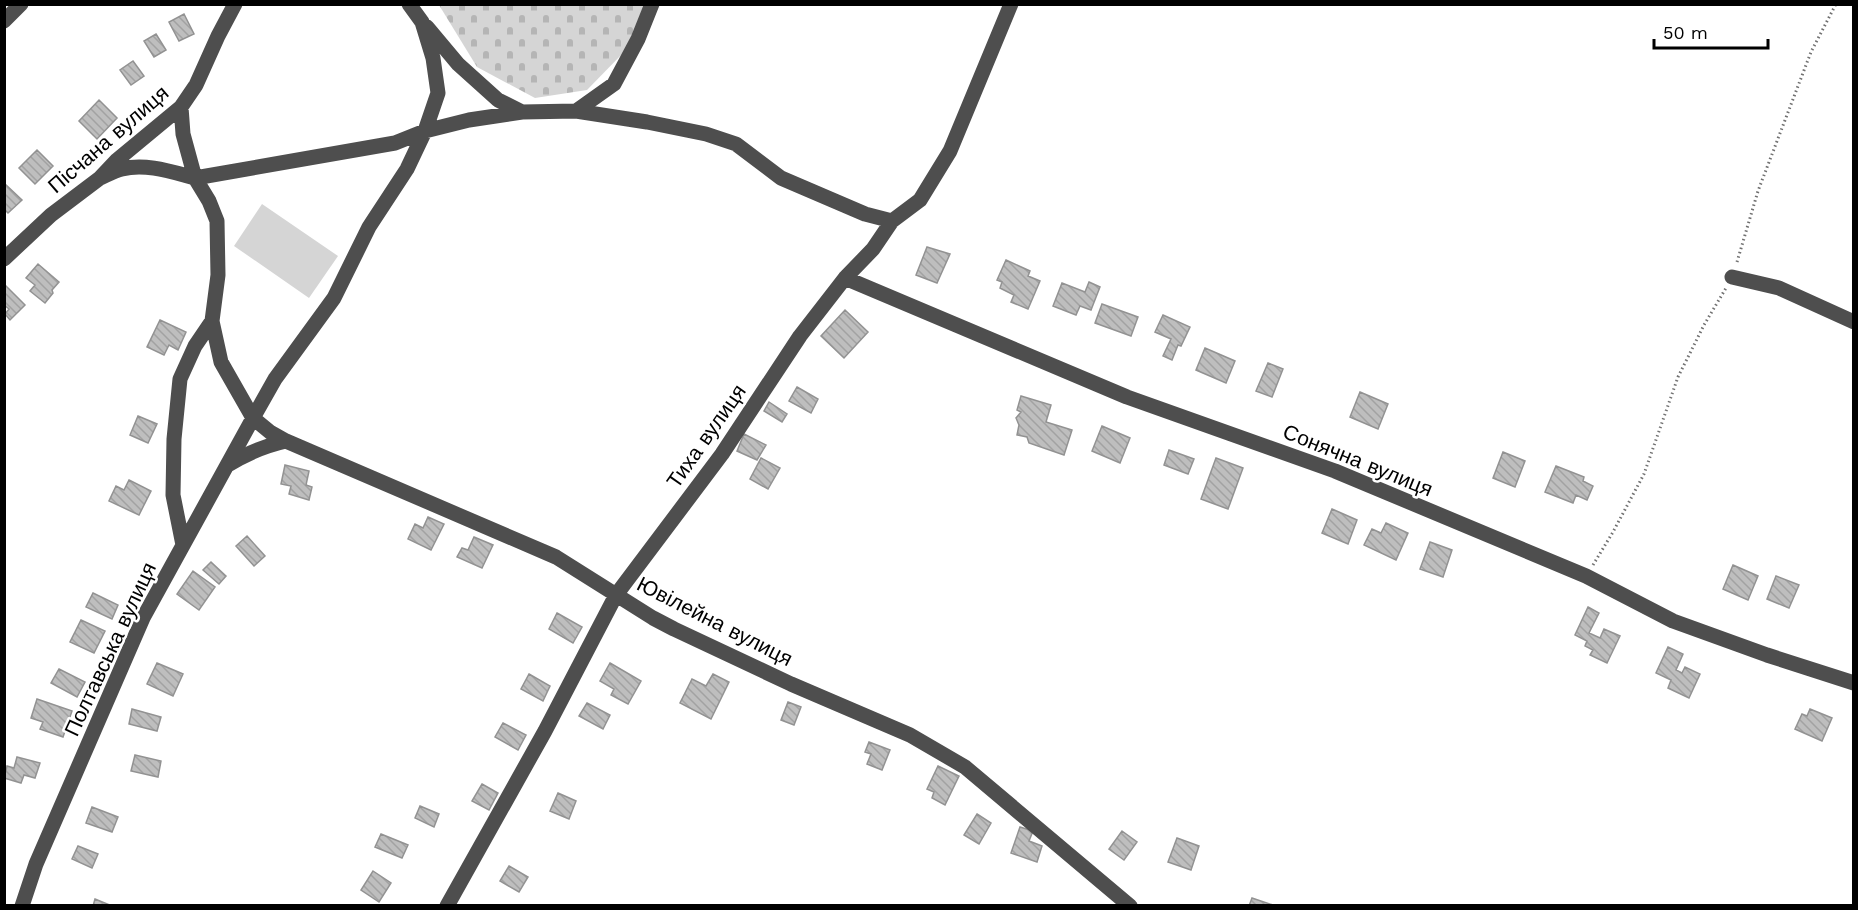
<svg xmlns="http://www.w3.org/2000/svg" width="1858" height="910" font-family="'Work Sans',sans-serif">
	<defs>
		<pattern id="cemetery-stones" width="16" height="16" patternUnits="userSpaceOnUse" patternTransform="scale(1.5)"><rect width="16" height="16" fill="#d5d5d5"/><path d="M2 7V4a2 2 0 0 1 4 0v3zM10 15v-3a2 2 0 0 1 4 0v3z" fill="#b5b5b5"/></pattern>
		<pattern id="building-back-hatch" width="6" height="6" patternUnits="userSpaceOnUse" patternTransform="scale(1.5)"><rect width="6" height="6" fill="#bebebe"/><path d="M-1 5l2 2M0 0l6 6M5-1l2 2" fill="none" stroke="#a2a2a2"/></pattern>
	</defs>
	<rect width="100%" height="100%" fill="#fff"/>
	<!-- cemetery -->
	<path fill="url(#cemetery-stones)" d="M439,5H644L626,50L587,90L535,98L477,67Z"/>
	<!-- park -->
	<path fill="#d5d5d5" d="M262,204L338,256L309,298L234,246Z"/>
	<!-- building -->
	<path fill="url(#building-back-hatch)" stroke="#929292" stroke-width="1.5" d="M184,14L194,34L179,41L169,22Z
		M156,34L166,50L154,57L144,41Z
		M133,61L144,76L131,85L120,70Z
		M99,100L117,118L97,139L79,121Z
		M37,150L53,166L35,184L19,168Z
		M4,183L22,200L8,213L4,209Z
		M927,247L950,254L937,283L916,275Z
		M1006,260L1030,271L1028,276L1040,281L1028,309L1011,302L1014,295L1000,288L1002,282L997,280Z
		M38,264L59,282L52,290L53,293L45,303L30,291L35,285L26,278Z
		M1089,282L1100,287L1091,310L1080,306L1076,315L1053,306L1062,283L1085,292Z
		M6,286L25,305L10,320L5,314L9,309L4,305V287Z
		M1102,304L1138,317L1131,336L1095,323Z
		M845,310L868,332L844,358L821,336Z
		M1163,315L1190,327L1181,346L1178,345L1172,360L1163,356L1171,339L1155,332Z
		M160,320L186,332L178,350L169,345L164,355L147,347Z
		M1205,348L1235,361L1226,383L1196,370Z
		M1268,363L1283,369L1272,397L1256,391Z
		M797,387L818,399L811,413L789,401Z
		M1360,392L1388,404L1378,429L1350,417Z
		M1021,396L1051,405L1046,422L1072,430L1064,455L1029,443L1027,437L1017,435L1019,425L1016,418L1021,412L1017,410Z
		M769,402L787,414L782,422L764,411Z
		M138,416L157,424L148,443L130,435Z
		M1102,426L1130,438L1120,463L1092,451Z
		M744,434L766,445L757,460L737,451Z
		M1169,450L1194,459L1188,474L1164,465Z
		M1503,452L1525,461L1515,487L1493,478Z
		M761,458L780,468L768,489L750,479Z
		M1216,458L1243,468L1228,509L1201,499Z
		M285,465L309,471L306,485L312,487L309,500L289,494L291,486L281,484Z
		M1556,466L1584,477L1583,481L1593,486L1587,500L1576,495L1573,503L1545,492Z
		M129,480L151,491L139,515L109,501L116,486L124,490Z
		M1332,509L1357,520L1348,544L1322,533Z
		M428,517L444,524L431,550L408,539L415,524L423,528Z
		M1386,523L1408,533L1396,560L1364,545L1372,529L1381,533Z
		M247,536L265,556L254,566L236,546Z
		M474,537L493,545L482,568L457,557L462,548L468,550Z
		M1430,542L1452,550L1443,577L1420,569Z
		M211,562L226,576L219,584L203,570Z
		M1733,565L1758,576L1748,600L1723,589Z
		M193,571L215,587L199,610L177,594Z
		M1776,576L1799,585L1789,608L1767,599Z
		M93,593L118,605L112,619L86,607Z
		M1588,607L1599,613L1589,633L1600,638L1604,629L1620,636L1607,663L1590,655L1593,650L1585,646L1587,641L1575,635Z
		M557,613L582,627L573,643L549,629Z
		M81,620L105,631L94,653L70,642Z
		M1668,647L1683,654L1676,670L1682,673L1685,667L1700,674L1689,698L1668,688L1671,680L1656,673Z
		M157,663L183,674L173,696L147,684Z
		M610,663L641,681L628,704L611,695L614,689L600,681Z
		M59,669L85,682L77,697L51,683Z
		M529,674L550,686L543,701L521,689Z
		M713,674L729,682L711,719L680,703L692,679L706,686Z
		M37,699L72,711L63,737L40,729L43,722L31,718Z
		M788,702L801,707L794,725L781,720Z
		M587,703L610,715L603,729L579,716Z
		M132,709L161,717L157,731L129,724Z
		M1810,709L1832,718L1822,741L1795,729L1802,714L1807,716Z
		M503,723L526,735L518,750L495,737Z
		M869,742L890,750L882,770L867,764L871,754L865,752Z
		M135,755L161,761L158,777L131,771Z
		M17,757L40,763L35,778L24,775L21,783L4,778L7,766L14,768Z
		M938,766L959,776L945,805L932,798L934,792L927,789Z
		M482,784L498,793L489,810L472,801Z
		M558,793L576,801L569,819L550,811Z
		M420,806L439,814L434,827L415,818Z
		M92,807L118,817L112,832L86,823Z
		M977,814L991,823L979,844L964,835Z
		M1020,827L1033,831L1029,841L1042,846L1037,862L1011,853Z
		M1122,831L1137,842L1124,860L1109,849Z
		M381,834L408,845L402,858L375,847Z
		M1177,838L1199,846L1191,870L1168,862Z
		M78,846L98,854L92,868L72,859Z
		M509,866L528,877L519,892L500,881Z
		M373,871L391,883L379,902L361,890Z
		M1252,898L1276,906H1249Z
		M95,899L112,906H93Z"/>
	<g fill="none" stroke-linecap="round" stroke-linejoin="round">
		<!-- path -->
		<path stroke="#707070" stroke-width="3" stroke-dasharray="1.5 3" stroke-linecap="butt" d="M1737,262L1758,191L1811,52L1836,4
			M1593,565L1613,532L1644,474L1678,377L1704,325L1726,288"/>
		<!-- minor -->
		<path stroke="#4e4e4e" stroke-width="15" d="M4,21L21,4
			M427,27L458,64L498,100L522,112
			M181,107L183,134L195,178L209,201L217,221L218,275L212,321L221,362L253,418L270,432L286,441L556,557L653,618L674,629L791,684L910,735L965,767L1130,906
			M576,111L647,122L706,134L736,144L781,178L865,214L892,221
			M100,178C107,175 114,171 122,169C146,163 172,172 195,178L395,143L425,131L469,120L522,112L576,111L614,84L638,39L652,4
			M4,259L51,215L100,178L117,160L181,107L196,85L218,36L235,4
			M1732,277L1779,288L1854,322
			M845,278L1127,397L1335,471L1586,576L1673,621L1767,655L1854,683
			M228,465C247,453 264,446 286,441
			M183,545L173,495L174,439L180,379L195,346L212,321
			M22,906L36,864L143,618L253,418L275,379L334,298L369,227L407,169L425,131L438,93L433,58L422,22L409,4
			M447,906L545,731L616,595L722,454L800,336L845,278L873,249L892,221L920,200L950,151L1011,4"/>
	</g>
	<g text-anchor="middle" dominant-baseline="central" stroke-width="5" stroke-linejoin="round" paint-order="stroke">
		<!-- street labels -->
		<g font-size="21" fill="#000" stroke="#fff">
			<text transform="translate(108 139) rotate(-41)">Пісчана вулиця</text>
			<text transform="translate(706 436) rotate(-55)">Тиха вулиця</text>
			<text transform="translate(1358 460) rotate(22)">Сонячна вулиця</text>
			<text transform="translate(715 621) rotate(27)">Ювілейна вулиця</text>
			<text transform="translate(110 649) rotate(-65)">Полтавська вулиця</text>
		</g>
	</g>
	<!-- border -->
	<rect width="1858" height="910" fill="none" stroke="#000000" stroke-width="12"/>
	<!-- scale -->
	<path d="M1654 39v9h114v-9" fill="none" stroke="#000000" stroke-width="3"/>
	<text x="1663" y="39" font-size="18" fill="#000000" stroke="#ffffff" stroke-width="4.5" paint-order="stroke">50 m</text>
</svg>
